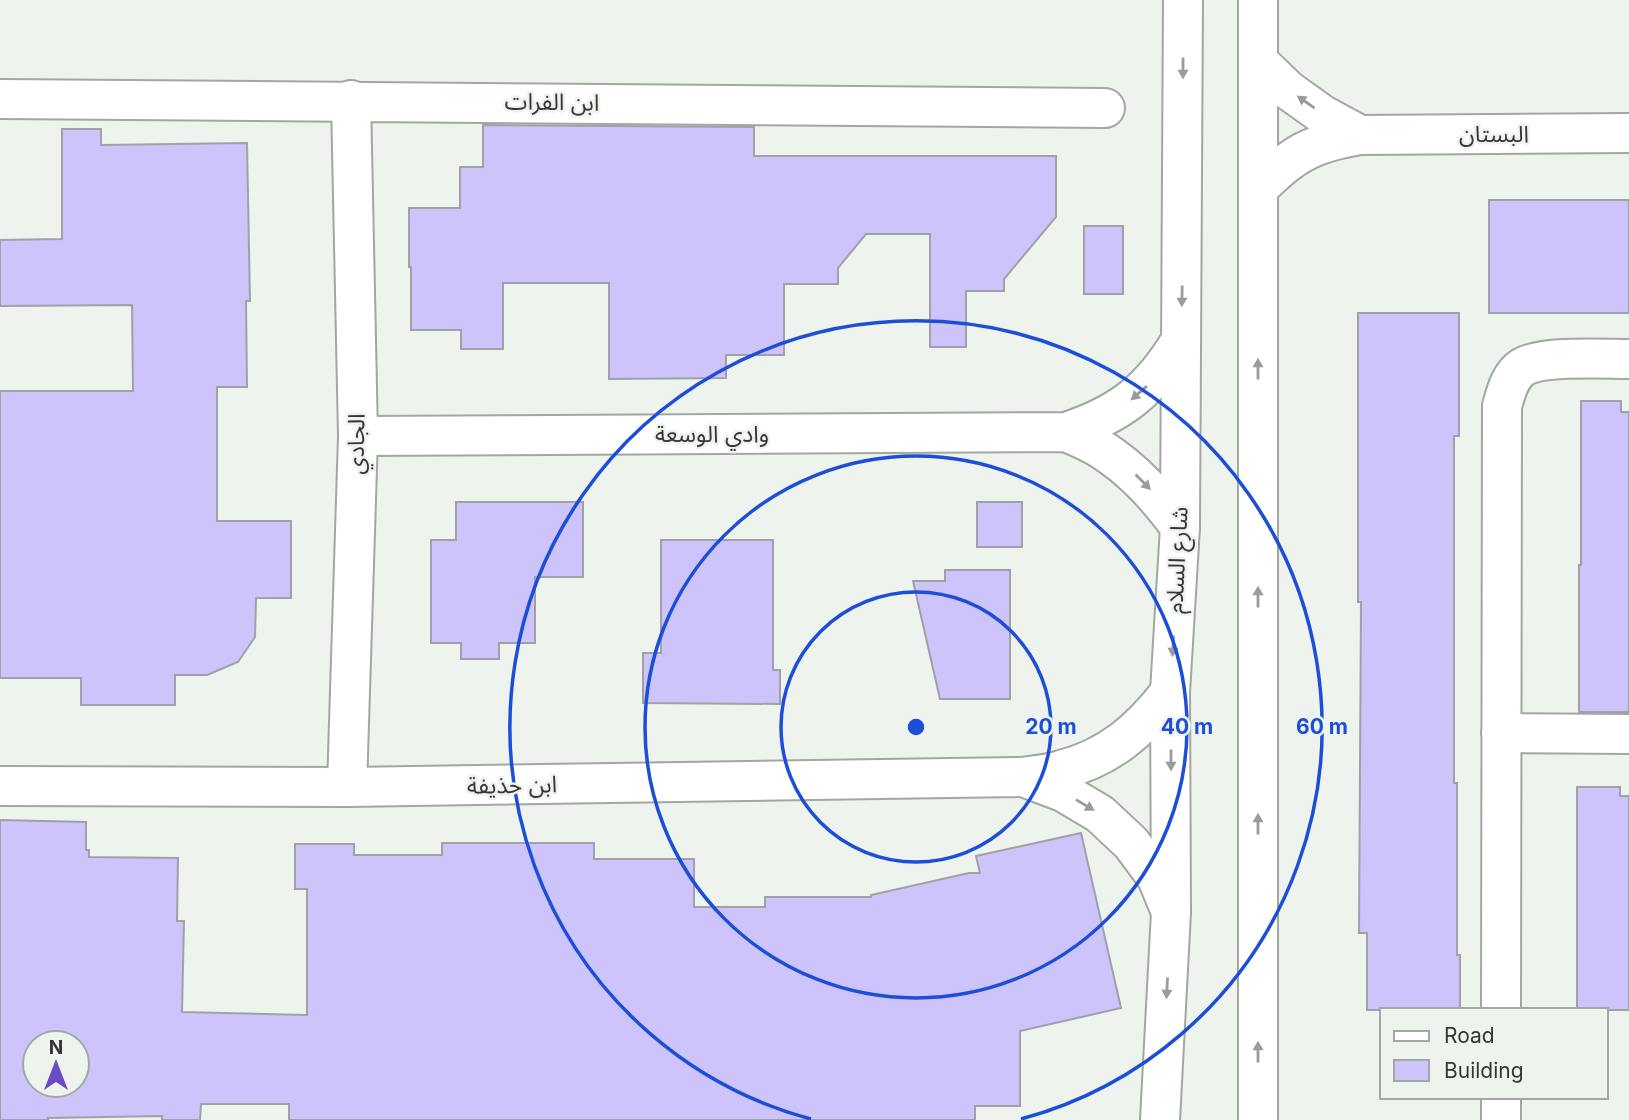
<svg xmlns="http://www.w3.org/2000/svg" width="1629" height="1120" font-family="Inter,'Noto Sans Arabic',sans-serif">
	<rect width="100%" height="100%" fill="#eef3ee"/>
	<!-- building -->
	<path fill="#ccc4fb" stroke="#a1a0a6" stroke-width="2" fill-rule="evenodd" d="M483,125L754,127V156H1056V217L1004,279V291H966V347H930V234H866L838,268V284H784V355H726V378L609,379V283H503V349H461V330H411V267H409V208H460V167H483Z
		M62,129H101V145L247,143L250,301H246L247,387H217V521H291V598H256L255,637L238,662L207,675H175V705H81V678H0V391H133L132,305L0,306V240L62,239Z
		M1489,200H1629V313H1489Z
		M1084,226H1123V294H1084Z
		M1358,313H1459V436H1454V783H1457V955H1460V1010H1367V933H1359L1361,602H1358Z
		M1581,401H1621V412H1629V712H1579V565H1581Z
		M456,502H583V577H535V643H499V659H461V643H431V540H456Z
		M977,502H1022V547H977Z
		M661,540H773V670H780V704L643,703V653H661Z
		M945,570H1010V699H940L913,581H945Z
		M1577,787H1620V796H1629V1010H1577Z
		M0,820L86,822V850H89V857L178,858L177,921H184L182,1012L307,1015V889H295V844H354V855H442V843H594V859H694V907H765V897H871V895L969,873H980L976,856L1081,833L1121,1008L1020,1031V1106H975V1120H289V1104H201L200,1120H162V1116L48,1118V1120H0ZM35,1043H77V1085H35Z"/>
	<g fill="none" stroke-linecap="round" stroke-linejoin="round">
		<!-- minor casing -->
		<g stroke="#a2a7a2" stroke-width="42">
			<path id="minor" d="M1258,61L1288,90L1323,115L1360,135
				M0,99L1105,108
				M1258,189C1292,154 1312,143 1360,135L1629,133
				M1066,432C1078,437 1090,442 1101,449C1134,470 1157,496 1180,527
				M358,436L1066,432C1121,414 1151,390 1181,340
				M1501,733L1629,734
				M1023,777L1063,792L1100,814L1131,843L1157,878L1171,912
				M0,786L347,787L1023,777C1036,775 1049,774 1061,770C1109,758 1141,730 1170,692
				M347,787L358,436L351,100
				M1501,1010L1502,406C1506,392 1510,375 1523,367C1543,355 1604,359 1629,359
				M1501,1097V1120"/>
		</g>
		<!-- major casing -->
		<g stroke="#a2a7a2" stroke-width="42">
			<path id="major" d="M1160,1120L1171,912L1170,692L1180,527L1183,0
				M1258,1120V0"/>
		</g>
		<!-- minor -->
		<use href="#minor" stroke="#fff" stroke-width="38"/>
		<!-- major -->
		<use href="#major" stroke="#fff" stroke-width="38"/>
	</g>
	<!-- one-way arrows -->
	<defs><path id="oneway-solid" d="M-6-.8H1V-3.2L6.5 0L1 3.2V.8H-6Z" transform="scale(1.75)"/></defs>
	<g fill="#9a9b9a">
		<use href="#oneway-solid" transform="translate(1183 68) rotate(90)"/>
		<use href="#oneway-solid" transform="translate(1306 102) rotate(-145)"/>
		<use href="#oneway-solid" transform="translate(1182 296) rotate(91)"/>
		<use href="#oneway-solid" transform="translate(1258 369) rotate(-90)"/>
		<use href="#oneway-solid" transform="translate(1139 393) rotate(139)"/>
		<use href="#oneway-solid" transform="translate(1143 482) rotate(45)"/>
		<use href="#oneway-solid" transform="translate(1258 597) rotate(-90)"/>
		<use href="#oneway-solid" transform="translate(1173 646) rotate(93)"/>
		<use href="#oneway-solid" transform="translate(1171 760) rotate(90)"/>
		<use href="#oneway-solid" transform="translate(1085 805) rotate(31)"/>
		<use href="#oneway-solid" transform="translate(1258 824) rotate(-90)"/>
		<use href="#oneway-solid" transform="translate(1167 988) rotate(93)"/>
		<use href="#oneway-solid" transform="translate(1258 1052) rotate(-90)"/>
	</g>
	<!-- distance rings -->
	<g fill="none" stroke="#1d4ed8" stroke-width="3.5">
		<circle cx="916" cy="727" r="135"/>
		<circle cx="916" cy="727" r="271"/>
		<path d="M811 1119A406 406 0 1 1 1021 1119"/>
	</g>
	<g text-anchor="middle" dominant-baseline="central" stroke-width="5" stroke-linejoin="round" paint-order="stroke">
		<!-- street labels -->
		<g font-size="23" fill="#353735" stroke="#eef3ee">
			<text transform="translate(552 102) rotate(1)">ابن الفرات</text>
			<text x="1494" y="134">البستان</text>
			<text x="712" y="434">وادي الوسعة</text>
			<text transform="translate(356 444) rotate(-89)">الجادي</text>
			<text transform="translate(1177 560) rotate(-87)">شارع السلام</text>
			<text transform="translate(512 785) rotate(-1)">ابن حذيفة</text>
		</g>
	</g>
	<circle cx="916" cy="727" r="10" fill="#1d4ed8" stroke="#eef3ee" stroke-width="3.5"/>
	<g font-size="21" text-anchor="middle" font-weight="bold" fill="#1d4ed8" stroke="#eef3ee" stroke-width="5" stroke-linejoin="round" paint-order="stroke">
		<text x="1051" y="734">20 m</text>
		<text x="1187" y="734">40 m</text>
		<text x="1322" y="734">60 m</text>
	</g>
	<!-- legend -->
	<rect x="1380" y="1008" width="228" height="91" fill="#eef3ee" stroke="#a4a8a4" stroke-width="2"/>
	<rect x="1394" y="1031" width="35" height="10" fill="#ffffff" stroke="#a4a8a4" stroke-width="2"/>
	<text x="1444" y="1043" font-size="21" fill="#353735">Road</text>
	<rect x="1394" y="1060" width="35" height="21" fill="#ccc4fb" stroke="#a4a8a4" stroke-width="2"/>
	<text x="1444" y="1078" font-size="21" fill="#353735">Building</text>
	<!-- north arrow -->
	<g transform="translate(56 1064)"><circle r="33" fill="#eef3ee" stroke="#a4a8a4" stroke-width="2"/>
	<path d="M0-5L12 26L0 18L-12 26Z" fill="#6d4bc4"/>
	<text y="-10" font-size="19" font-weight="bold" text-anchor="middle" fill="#353735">N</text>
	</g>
</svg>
